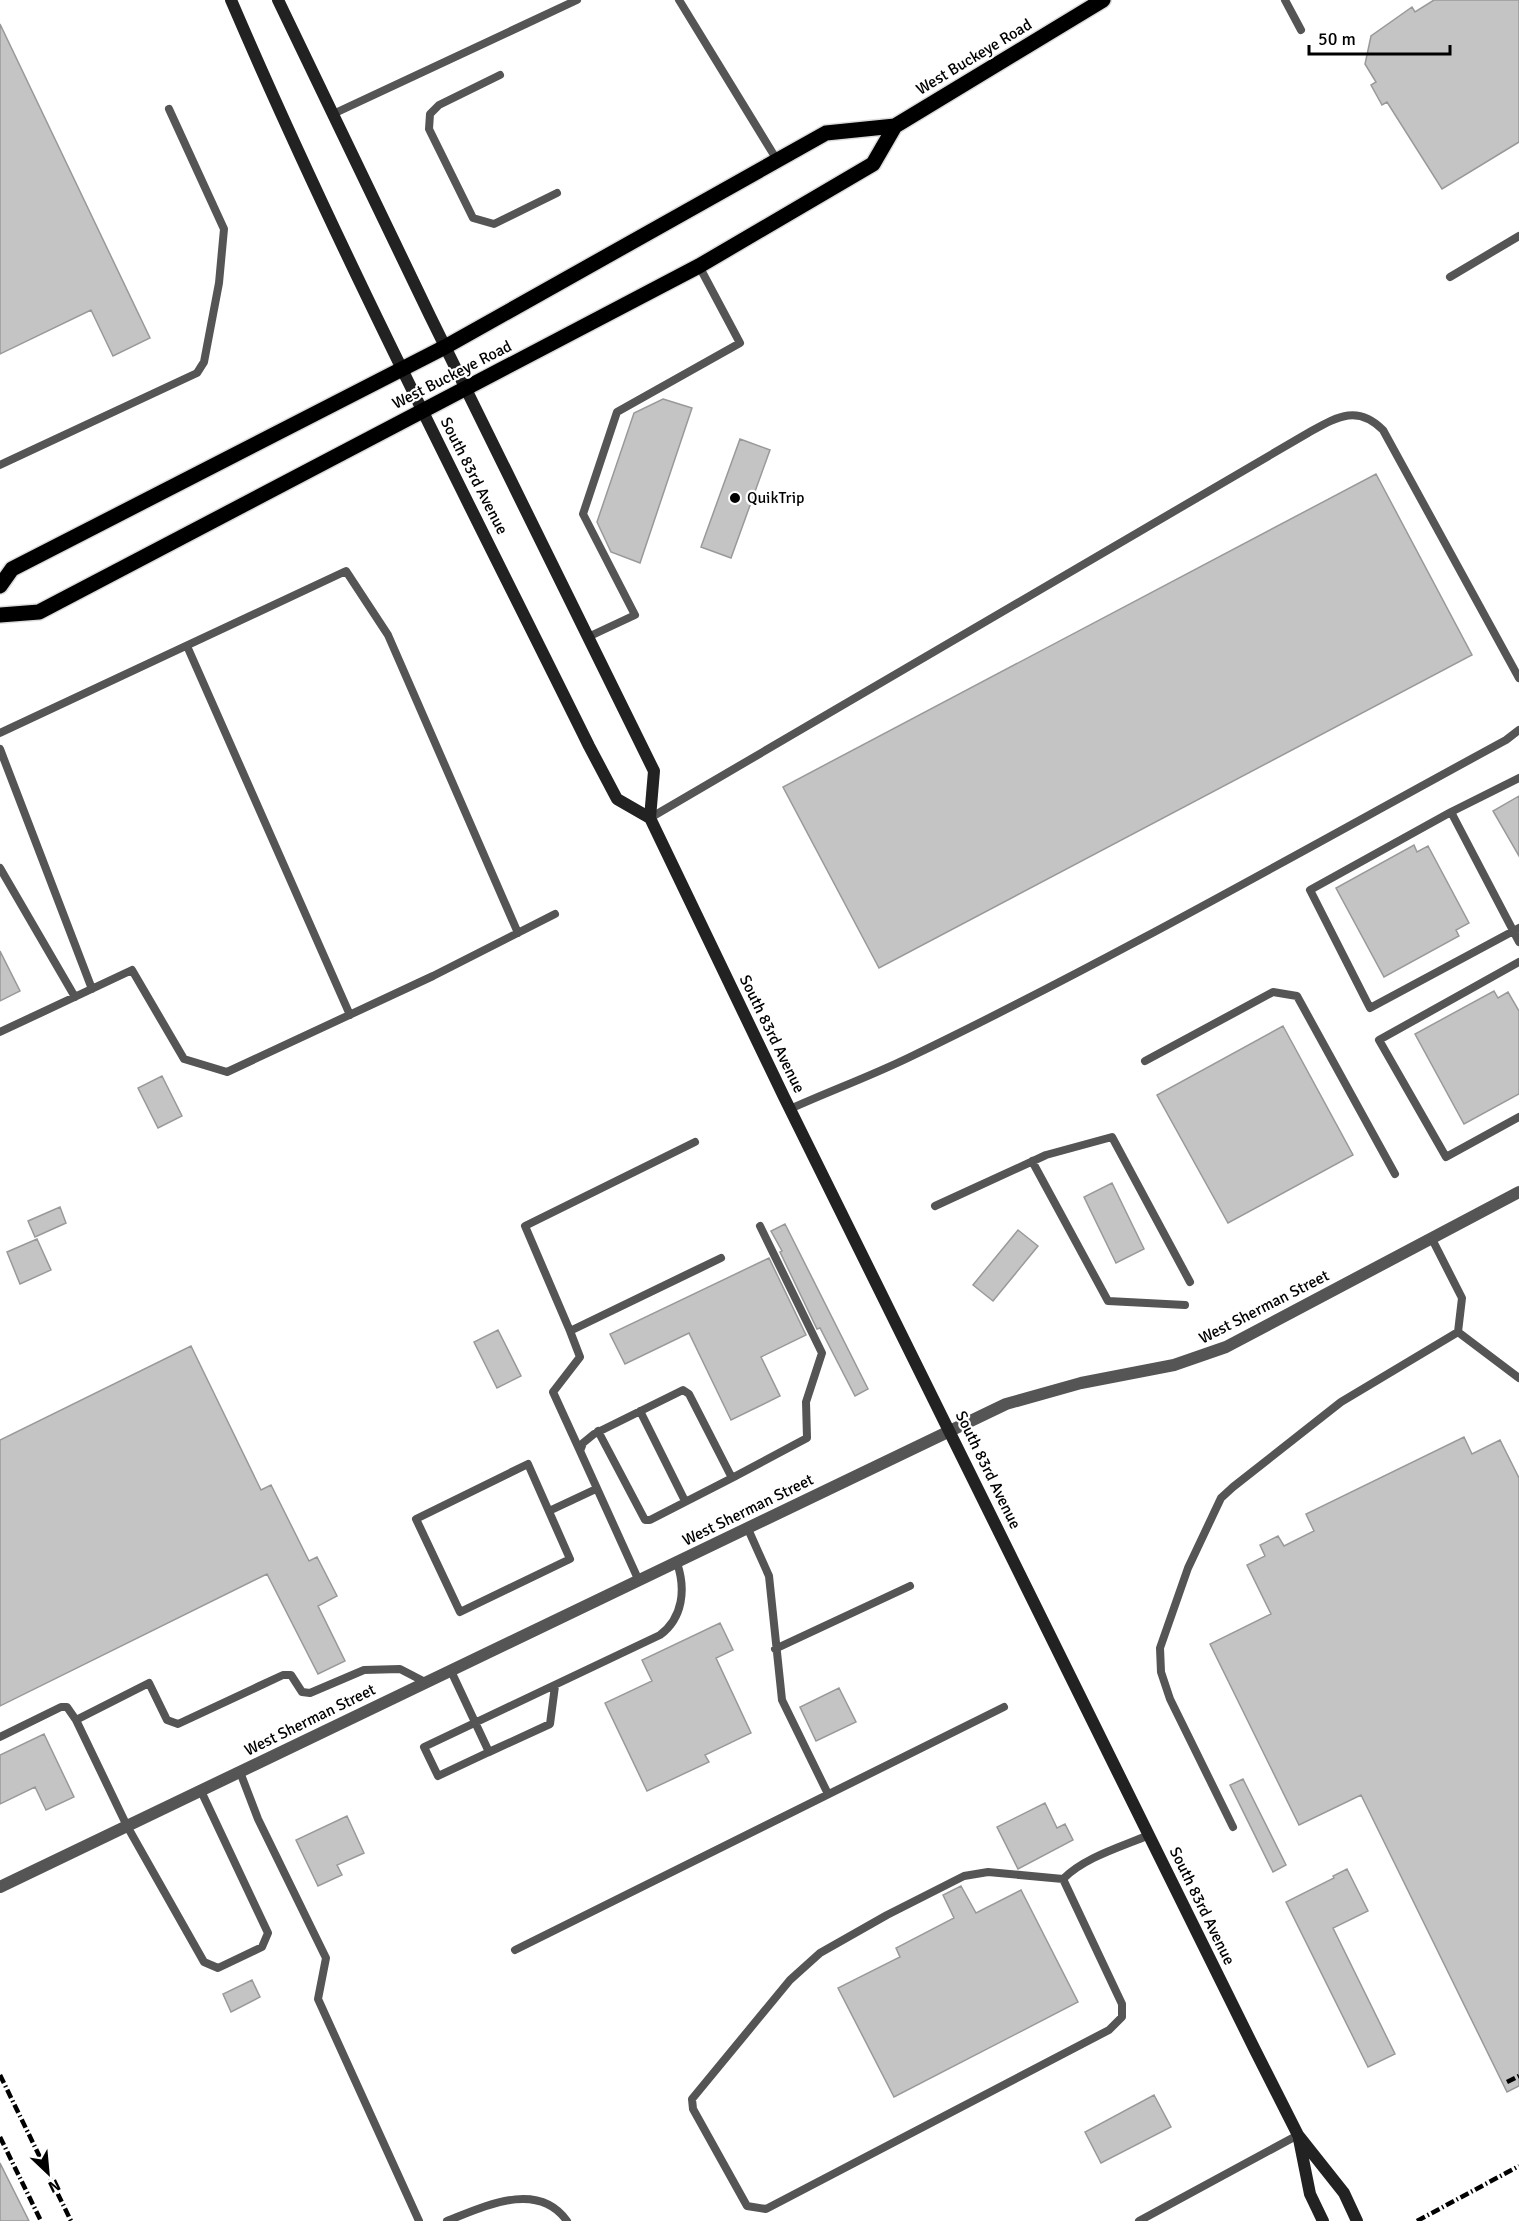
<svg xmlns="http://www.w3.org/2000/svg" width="1519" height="2221" font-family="Signika,sans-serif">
	<rect width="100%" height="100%" fill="#fff"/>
	<!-- building -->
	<path fill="#c4c4c4" stroke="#999" stroke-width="1.5" d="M1434,0H1519V142L1442,189L1387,102L1382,105L1371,85L1376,82L1365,64L1371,36L1412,7L1415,12Z
		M0,24L150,338L113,356L91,310L0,354Z
		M663,399L692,408L640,563L611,552L597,522L634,413Z
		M740,439L770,450L731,558L701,547Z
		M1376,474L1472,655L879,968L783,787Z
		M1519,796V856L1493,811Z
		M1414,845L1417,852L1428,846L1469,923L1456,930L1459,936L1384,977L1336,888Z
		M0,951L20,991L0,1001Z
		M1494,991L1498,998L1508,992L1519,1011V1094L1464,1124L1415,1034Z
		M1283,1026L1353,1155L1228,1223L1157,1095Z
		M162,1076L182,1116L158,1128L138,1088Z
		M1112,1183L1144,1249L1116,1263L1084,1197Z
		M60,1207L66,1223L35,1237L28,1221Z
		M785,1224L868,1389L855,1396L820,1328L817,1329L780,1252L782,1251L771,1231Z
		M1018,1230L1038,1246L993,1301L973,1285Z
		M37,1239L51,1270L20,1284L7,1252Z
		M769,1258L806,1335L761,1357L780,1396L731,1420L689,1333L625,1364L610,1334Z
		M498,1330L521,1376L497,1388L474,1342Z
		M191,1346L261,1490L271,1485L309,1561L317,1557L337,1596L318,1606L345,1661L318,1674L267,1574L0,1706V1440Z
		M1464,1437L1472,1454L1500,1440L1519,1478V2086L1507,2092L1361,1795L1299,1825L1210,1644L1271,1614L1247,1565L1265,1556L1260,1545L1278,1536L1284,1546L1314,1531L1306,1514Z
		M720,1623L733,1650L716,1658L751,1733L705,1755L709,1762L647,1791L605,1703L652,1681L642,1660Z
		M839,1688L856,1722L816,1741L800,1707Z
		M44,1734L74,1797L46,1810L35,1787L0,1804V1755Z
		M1243,1779L1286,1865L1273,1872L1230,1785Z
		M1045,1803L1057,1828L1065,1824L1073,1840L1018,1869L997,1827Z
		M347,1816L364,1853L337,1865L342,1875L318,1886L296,1840Z
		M1347,1869L1368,1911L1333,1928L1395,2054L1368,2067L1286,1902L1334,1878L1333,1876Z
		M961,1886L976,1913L1021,1890L1078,2002L894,2097L838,1988L900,1957L896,1948L954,1918L943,1895Z
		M252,1980L260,1997L231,2012L223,1994Z
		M1154,2095L1171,2127L1101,2163L1085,2132Z
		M0,2163L29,2221H0Z"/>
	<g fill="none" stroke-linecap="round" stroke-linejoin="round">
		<!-- primary casing -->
		<g stroke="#dbdbdb" stroke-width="18">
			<path id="primary" d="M0,586L12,569L445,347L826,133L895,126L1103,0
				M0,615L39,612L699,266L873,164L895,126"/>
		</g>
		<!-- lane -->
		<path stroke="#555" stroke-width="8" d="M679,0L777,160
			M1285,0L1301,30
			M500,75L439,105L430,114L429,129L473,218L494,224L557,193
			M333,114L577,0
			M1450,277L1519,236
			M0,465L197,373L204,362L219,283L224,229L169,109
			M588,637L635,615L583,514L617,412L740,343L699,266
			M187,646L350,1015
			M0,733L346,571L388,635L518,933
			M0,749L92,989
			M1519,778L1451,812L1310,890L1370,1008L1519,928
			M1451,812L1519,942
			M650,818L1308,433C1337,417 1357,404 1383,430L1519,678
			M0,868L75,997
			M1519,962L1379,1040L1446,1157L1519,1117
			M0,1032L132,970L184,1059L227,1072L433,976L555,914
			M1145,1061L1273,992L1297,996L1395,1174
			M790,1109C830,1091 871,1076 910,1057C1113,959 1309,847 1506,740L1519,730
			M1032,1161L1108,1301L1185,1305
			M935,1206L1046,1155L1112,1137L1190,1282
			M570,1331L525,1226L695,1142
			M1458,1332L1519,1378
			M640,1411L685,1501
			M598,1431L645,1520H650L732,1478
			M580,1451L553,1392L580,1357L570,1331L721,1258
			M528,1464L570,1559L460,1612L416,1519Z
			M549,1511L596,1489
			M748,1529L769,1576L782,1700L828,1794
			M639,1581L580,1451L583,1443L594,1434L683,1390L689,1394L732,1478L807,1438L806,1402L822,1353L760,1226
			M775,1649L910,1586
			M451,1671L489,1752L550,1724L555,1686
			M0,1737L61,1707H67L76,1720
			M489,1752L438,1776L424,1747L660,1635C683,1618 686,1589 677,1563
			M240,1772L258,1819L326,1958L318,1999L419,2221
			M201,1791L268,1933L262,1947L218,1968L204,1962L127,1826L76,1720L149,1683L167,1720L178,1724L283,1675H291L302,1692L310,1693L364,1670L400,1669L427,1683
			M1233,1827L1170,1699L1161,1672L1160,1648L1188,1568L1221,1498L1233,1487L1341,1402L1458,1332L1462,1298L1432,1239
			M1063,1879L988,1872L964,1876L887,1915L820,1953L790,1980L692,2099L693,2109L747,2206L766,2209L1109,2030L1122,2017V2004L1063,1879C1085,1857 1121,1847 1149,1835
			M515,1950L1004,1707
			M447,2221C485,2206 538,2180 567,2221
			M1139,2221L1298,2135"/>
		<!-- street -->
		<path stroke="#555" stroke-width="12" d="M0,1887L1006,1404L1081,1383L1174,1365L1226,1347L1519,1192"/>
		<!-- secondary -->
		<path stroke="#222" stroke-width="12" d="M231,0C340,254 467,499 589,746L617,799L650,818
			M278,0L430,316L654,771L650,818L784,1097L1254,2048L1298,2135L1344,2193L1357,2221
			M1299,2139L1310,2194L1323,2221"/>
		<!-- primary -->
		<use href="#primary" stroke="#000" stroke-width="15"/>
		<!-- rail -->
		<path stroke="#000" stroke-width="4.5" stroke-dasharray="9 3 1.5 3" stroke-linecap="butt" d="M0,2075L71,2221
			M1507,2082L1519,2076
			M0,2137L41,2221
			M1417,2221L1519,2166"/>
	</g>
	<!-- markers -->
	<circle fill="#000" stroke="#fff" stroke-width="2" cx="735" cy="498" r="6"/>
	<g text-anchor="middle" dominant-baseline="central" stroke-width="4.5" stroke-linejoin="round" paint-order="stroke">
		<!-- street labels -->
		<g font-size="16" fill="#000" stroke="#fff">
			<text transform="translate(974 57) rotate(-31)">West Buckeye Road</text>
			<text transform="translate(452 375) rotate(-27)">West Buckeye Road</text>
			<text transform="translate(474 476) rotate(63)">South 83rd Avenue</text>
			<text transform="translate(772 1034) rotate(64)">South 83rd Avenue</text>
			<text transform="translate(1264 1307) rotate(-27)">West Sherman Street</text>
			<text transform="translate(988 1470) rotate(64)">South 83rd Avenue</text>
			<text transform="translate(748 1510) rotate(-26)">West Sherman Street</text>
			<text transform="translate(310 1720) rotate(-26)">West Sherman Street</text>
			<text transform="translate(1202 1906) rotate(64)">South 83rd Avenue</text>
		</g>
		<!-- poi labels -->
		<g font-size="16" fill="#000" stroke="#fff" text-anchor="start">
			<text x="747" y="498">QuikTrip</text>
		</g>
	</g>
	<!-- north arrow -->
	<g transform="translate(48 2173) rotate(154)" stroke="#ffffff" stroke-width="4.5" paint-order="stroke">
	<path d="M0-4.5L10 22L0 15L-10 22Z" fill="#000000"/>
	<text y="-9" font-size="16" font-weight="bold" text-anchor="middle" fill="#000000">N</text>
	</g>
	<!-- scale -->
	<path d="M1309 45v9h141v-9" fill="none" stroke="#000000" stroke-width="3"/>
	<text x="1318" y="45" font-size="18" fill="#000000" stroke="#ffffff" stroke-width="4.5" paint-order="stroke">50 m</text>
</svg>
